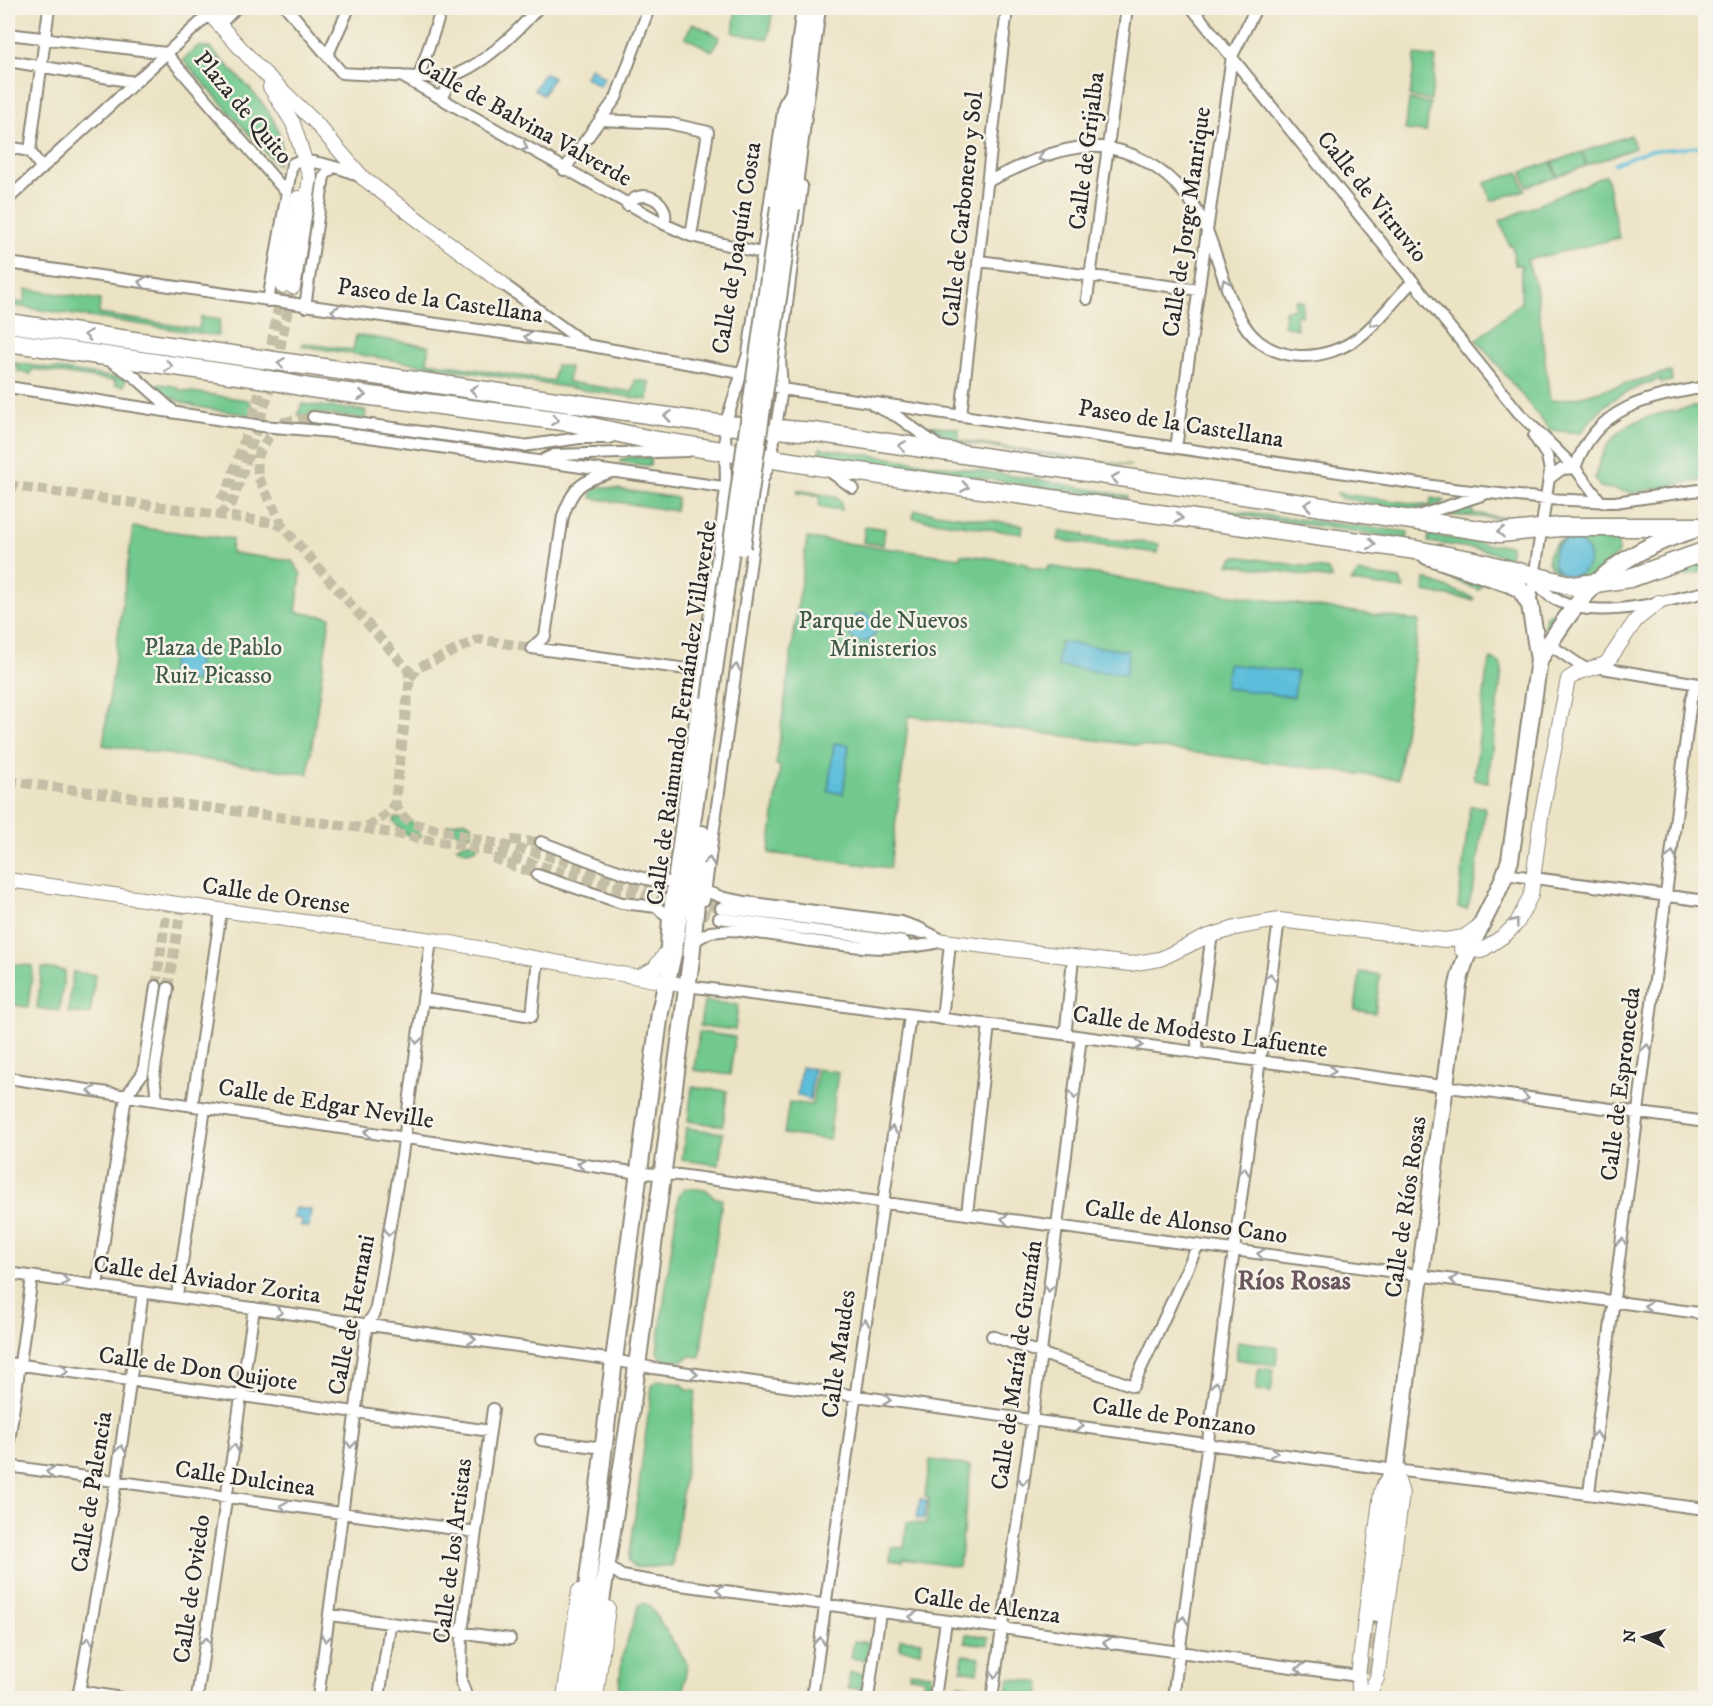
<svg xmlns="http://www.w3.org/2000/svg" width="1713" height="1706" font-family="'IM FELL DW Pica',serif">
	<rect width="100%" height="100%" fill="#f7f3e8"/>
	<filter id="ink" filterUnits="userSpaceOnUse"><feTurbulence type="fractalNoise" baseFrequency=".0167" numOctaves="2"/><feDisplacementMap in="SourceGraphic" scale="12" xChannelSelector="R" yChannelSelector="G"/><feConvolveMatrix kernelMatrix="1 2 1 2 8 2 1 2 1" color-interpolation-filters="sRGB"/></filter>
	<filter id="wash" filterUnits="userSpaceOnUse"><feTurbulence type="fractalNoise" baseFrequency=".008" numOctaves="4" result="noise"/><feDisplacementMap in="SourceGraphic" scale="24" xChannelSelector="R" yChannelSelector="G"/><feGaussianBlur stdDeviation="1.35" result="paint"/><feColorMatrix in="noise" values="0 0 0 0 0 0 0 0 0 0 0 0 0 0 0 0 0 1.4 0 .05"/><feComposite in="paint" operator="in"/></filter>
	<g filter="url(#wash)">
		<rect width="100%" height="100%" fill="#ece3c5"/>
		<!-- green -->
		<path fill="#72c98f" stroke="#4e7a5d" stroke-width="1.5" fill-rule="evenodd" d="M736,8H773L768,39L733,33Z
			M693,23L720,37L712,51L685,37Z
			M198,46L210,48C233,73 281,111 281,147C281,153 279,160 277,165L183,60Z
			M1415,55L1436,58L1431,100L1410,97Z
			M1409,100L1430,103L1426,132L1405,130Z
			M1631,135L1635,148L1587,165L1582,153L1586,166L1557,176L1553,162Z
			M1551,162L1556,177L1527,186L1522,172Z
			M1519,172L1525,190L1491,201L1485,183Z
			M1606,175L1619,238L1527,260L1536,287L1550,401L1578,397L1667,372H1671L1672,381L1661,383L1660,379C1623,392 1603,400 1581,433L1550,430L1477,340L1521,302V265H1515L1512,245H1509L1500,221Z
			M26,289L100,300L99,314L199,329L201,317L220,320L218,336L8,305V301L24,303Z
			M1295,300L1303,301L1302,316L1296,315L1297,329L1284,325L1285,311L1295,308Z
			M356,335L429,346L427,362L553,381L556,365L570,367L568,382L633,392L635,380L650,382L648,400L302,346L303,343L353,350Z
			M8,362L126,379L124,386L115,385V381L32,369L31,374L18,372L19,367L8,365Z
			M159,384L178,387V390L248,400L253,408L252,415C219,410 183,410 156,387Z
			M302,404L366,411L365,419L311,412L310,423L298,414Z
			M1705,405V479L1634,493L1600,487L1595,479C1606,417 1653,415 1705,405Z
			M928,425L959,429L958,440L1131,466L956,442Z
			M820,448L1035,479L1127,496V499L819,455Z
			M632,457L651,458L650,466L620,462L621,459Z
			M603,487L677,498L675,511L591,498L593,489Z
			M798,490L836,497L841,503L842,510L819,507L820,496L797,493Z
			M1337,493L1430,506L1431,498L1445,501C1421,518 1369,502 1340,498Z
			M1462,508L1472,509V513L1519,520L1449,515Z
			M915,510L1023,525L1022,534L913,518Z
			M1222,510L1408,532L1407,539L1225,513Z
			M865,526L885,529L883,545L863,542Z
			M133,527L232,539L231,553L292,561L301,574L296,612L330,617L308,774L103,745Z
			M1060,531L1084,534V537L1159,544L1158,553L1058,540Z
			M1429,535L1491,545H1511L1509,558L1484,550L1428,542Z
			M1569,537L1618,539L1619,553L1590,578C1570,578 1531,571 1556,543ZM1564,540L1586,548L1589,557L1584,571C1574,578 1560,576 1554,565L1556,546Z
			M807,538L960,558L961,554L968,555L1027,563V567L1048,570L1049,566L1160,585L1419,621L1398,779L909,716L890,868L769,853L780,766L776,765Z
			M1236,556L1328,570L1332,579L1228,564Z
			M1705,560V571L1640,587L1686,565Z
			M1358,573L1400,579L1404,589L1351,582Z
			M1455,573L1482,585L1479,590L1448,577H1455Z
			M1425,579L1474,598V600L1424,592Z
			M1550,613L1559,614L1549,632L1544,626L1546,616Z
			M1491,659L1500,663L1502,670L1488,782L1474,780L1487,670Z
			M1470,806L1484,807L1485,810L1475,882L1467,909L1458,908Z
			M395,818C410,818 416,823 421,837L405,834L393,821Z
			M464,820L472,825L471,834H460L447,825Z
			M464,842H475L478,845L476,849L466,851L456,847Z
			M11,964L33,966L28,1007L8,1004Z
			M42,968L65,971L59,1011L37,1008Z
			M73,972L95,975L90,1015L68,1012Z
			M1360,972L1380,975L1375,1013L1355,1010Z
			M704,1001L738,1005L735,1030L700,1026Z
			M699,1032L735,1037L730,1075L694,1070Z
			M817,1069L838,1072L829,1140L784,1134L789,1102L812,1105Z
			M692,1087L727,1091L723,1126L688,1121Z
			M686,1128L723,1133L719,1165L682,1160Z
			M685,1188L707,1190L713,1197L722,1199L700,1357L691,1356L682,1361L662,1359L657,1352L679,1194Z
			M1238,1341L1278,1347L1276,1365L1236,1359Z
			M1259,1368L1274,1370L1271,1392L1256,1390Z
			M658,1380L682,1384L687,1390L696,1391L672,1566C659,1565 649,1569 633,1567L629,1561L652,1386Z
			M930,1460L971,1466L959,1567L903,1559L902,1562L890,1560L891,1547L904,1548L907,1522L926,1524L929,1497L925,1496Z
			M643,1603L650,1606L687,1663L683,1693L676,1698H618L622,1657L639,1605Z
			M966,1634L989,1637L988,1645L965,1642Z
			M900,1639L921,1641L920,1652L900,1649Z
			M854,1641L869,1643L866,1660L851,1658Z
			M963,1655L980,1657L978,1673L961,1670Z
			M850,1672L864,1674L862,1689L848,1688Z
			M910,1672L931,1674L928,1698H921L924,1678L909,1676Z
			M1009,1678L1041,1683L1039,1698H1006Z
			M959,1684L976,1687L974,1698H957Z"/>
		<!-- water -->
		<path fill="#5cbeda" stroke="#447482" stroke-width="1.5" d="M591,67L604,78L600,86L585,77Z
			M544,73L553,78L543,95L534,90Z
			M1553 558a18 18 0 1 1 36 0a18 18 0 1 1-36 0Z
			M848 628a14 14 0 1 1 28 0a14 14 0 1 1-28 0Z
			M1060,642L1129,651L1126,675L1057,666Z
			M173,652L199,655L196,682L170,678Z
			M1228,664L1297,672L1294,697L1225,688Z
			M834,743L849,745L843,794L828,791Z
			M801,1067L814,1069L810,1100L797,1095Z
			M295,1208L311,1210L309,1227L301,1226L302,1219L293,1218Z
			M920,1499L927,1500L924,1519L917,1518Z"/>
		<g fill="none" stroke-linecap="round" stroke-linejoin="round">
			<!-- stream -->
			<path stroke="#5cbeda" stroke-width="3" d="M1614,164L1647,151L1706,146"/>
		</g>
	</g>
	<g filter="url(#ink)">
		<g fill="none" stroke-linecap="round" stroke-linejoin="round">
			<!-- minor-tunnel -->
			<path stroke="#c5bea6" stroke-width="10" stroke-dasharray="10 5" stroke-linecap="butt" d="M8,485L275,523L283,527L408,670L410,678L395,802C388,816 377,822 362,828
				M220,500L227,492L266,374L282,286
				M219,516L233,501L274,377L293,287
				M283,527L258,477L257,457L268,438L284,422L313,417
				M410,678L418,668L479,639L532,648
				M8,781L362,828L490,851L719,918
				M395,802L400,813L410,823L542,854L611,878L679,897
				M511,840L541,842
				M493,858L537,875
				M694,901L721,908
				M156,986L168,901
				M168,988L182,902"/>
			<!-- primary-tunnel -->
			<path stroke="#c5bea6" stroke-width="16" stroke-dasharray="16 8" stroke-linecap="butt" d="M1366,1698L1376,1613"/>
			<!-- minor casing -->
			<g stroke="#8c8778" stroke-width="14">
				<path id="minor" d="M287,8L342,73C364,74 440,81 457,74C488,61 516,33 538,8
					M1192,8L1519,413L1575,468L1601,502
					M220,24L236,8
					M8,34L166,53
					M166,53L286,192
					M328,54L349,8
					M8,61L134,82
					M401,76L664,224L691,236L761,253
					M419,76L442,8
					M438,97L444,93L452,75
					M600,120L668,123L708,132L691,236
					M8,147L30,151
					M42,169L30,151L49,8
					M564,170L616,98L649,8
					M988,181C1026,164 1066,141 1109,148C1143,154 1174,177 1194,206C1217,241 1221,287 1243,323C1269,366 1327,364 1363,334C1381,319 1396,298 1413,281
					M8,199L216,8
					M627,205C642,185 672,202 664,224
					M979,261L1199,290
					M8,263L586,345L741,373L782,389L1453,489L1546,499L1615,502L1706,489
					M503,284L584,343
					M1087,299L1127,8
					M268,301L292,164C303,155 348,170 360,177
					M305,307L324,176L333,167
					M109,360L135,377L172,410
					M8,387L262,426L333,432L730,488
					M873,405L898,417L941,448
					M961,415L1007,8
					M313,417L523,446L580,438H610
					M1176,448L1232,56L1256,8
					M545,459L554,455L688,451
					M1575,468C1596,406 1648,397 1706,387
					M829,471L853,488
					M1550,478L1562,469L1575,468
					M1415,517L1485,494
					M1534,577C1563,633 1658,602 1706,592
					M1530,605L1550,471L1547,456L1534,436
					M1546,642L1587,670
					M532,648L545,636L563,516C573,487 581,481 609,473
					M532,648L702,671
					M1602,668L1705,685
					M541,842C566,851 653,889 674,880
					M537,875L622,903L657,907L668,918
					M1505,877L1512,875L1706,901
					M705,891L724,898L745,902L901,922L919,928L944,941
					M704,900L762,481L771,459L782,389L780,359L802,186
					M721,908L924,933
					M719,918L904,942
					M696,940L710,932L731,930C800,936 875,959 944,941
					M665,960L668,918L720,538L726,488L725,425L748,354L784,104L792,91
					M687,986L1062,1034L1706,1122
					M423,999L532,1016L538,958
					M942,1019L950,943
					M1062,1034L1066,1028L1073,958
					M1198,1054L1197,1041L1211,941L1209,936
					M8,1078L639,1173L679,1175L1706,1314
					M157,1100L154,1075L168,988
					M192,1106L221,911
					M967,1214L989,1025
					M8,1273L614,1360L653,1368L1395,1470L1706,1509
					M97,1286L126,1096L143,1073L156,986
					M177,1296L205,1108
					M992,1336L1133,1386L1198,1245
					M8,1363L490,1431
					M541,1440L603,1448
					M8,1449L32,1277
					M8,1466L476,1532
					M1589,1493L1691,700L1694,691L1702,684
					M613,1570L622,1576L658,1582L1358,1676
					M330,1615L510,1639
					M79,1691L121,1698
					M78,1698L116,1482L143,1292
					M197,1698L254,1308
					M318,1698L367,1324L375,1313L402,1155L431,940
					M379,1698L390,1625
					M467,1698L461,1681L462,1632L493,1409
					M812,1698L910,1016
					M868,1698L880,1612
					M935,1698L946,1621
					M992,1698L1033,1415L1081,1037
					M1173,1698L1279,920"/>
			</g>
			<!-- tertiary casing -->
			<g stroke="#8c8778" stroke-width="16">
				<path id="tertiary" d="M204,8L256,65L315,122L363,178L503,284
					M270,87L293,123L310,177L293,287
					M282,286L298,198
					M8,880L440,941L687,986
					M944,941L1130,964L1160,959L1206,937L1239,927L1279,920L1445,940L1464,937L1478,927
					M1461,949L1481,951L1505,935L1517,923L1531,895L1541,817L1568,679L1579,672L1606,664L1636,620L1659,602
					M640,976L654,969L665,954
					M564,1698L579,1591
					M596,1698L608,1608
					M1360,1698L1358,1676L1381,1492L1384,1484L1395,1470
					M1367,1698L1377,1678L1402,1494L1395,1470"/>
			</g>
			<!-- primary casing -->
			<g stroke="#8c8778" stroke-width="20">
				<path id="primary" d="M779,207L805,8
					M791,208L817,8
					M1539,660C1582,590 1613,554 1693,530
					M1376,1613L1458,985C1467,940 1497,904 1510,860L1539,660L1530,605L1520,589L1510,584L1427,556
					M574,1698L614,1360L660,1012L673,954L710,699
					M586,1698L633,1396L691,959L702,834"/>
			</g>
			<!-- trunk casing -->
			<g stroke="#8c8778" stroke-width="21">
				<path id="trunk" d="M8,323L725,425L814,432L1500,533L1560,527H1706
					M8,342L259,378L310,388L570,422L651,440L824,467L1416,550L1470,560L1574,586L1630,578L1706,551"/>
			</g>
			<!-- minor -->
			<use href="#minor" stroke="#fff" stroke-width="10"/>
			<!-- tertiary -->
			<use href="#tertiary" stroke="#fff" stroke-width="14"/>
			<!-- primary -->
			<use href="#primary" stroke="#fff" stroke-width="16"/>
			<!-- trunk -->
			<use href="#trunk" stroke="#fff" stroke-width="18"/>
			<!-- primary-bridge casing -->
			<g stroke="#8c8778" stroke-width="20" stroke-linecap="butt">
				<path id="primary-bridge" d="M742,547L791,208
					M710,699L779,207"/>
			</g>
			<!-- primary-bridge -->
			<use href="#primary-bridge" stroke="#fff" stroke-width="16"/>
		</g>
		<!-- one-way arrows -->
		<defs><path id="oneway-chevron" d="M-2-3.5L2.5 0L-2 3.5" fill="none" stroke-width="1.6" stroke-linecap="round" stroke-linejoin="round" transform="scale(1.5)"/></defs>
		<g stroke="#a0a0a0">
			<use href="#oneway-chevron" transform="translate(524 147) rotate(30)"/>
			<use href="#oneway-chevron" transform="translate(1042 158) rotate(157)"/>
			<use href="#oneway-chevron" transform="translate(142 282) rotate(-172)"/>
			<use href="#oneway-chevron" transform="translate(1225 283) rotate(-114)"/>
			<use href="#oneway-chevron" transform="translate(335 311) rotate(-172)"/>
			<use href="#oneway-chevron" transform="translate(1373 323) rotate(133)"/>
			<use href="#oneway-chevron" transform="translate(88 335) rotate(-172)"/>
			<use href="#oneway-chevron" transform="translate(528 337) rotate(-172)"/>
			<use href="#oneway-chevron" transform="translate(281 363) rotate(-172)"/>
			<use href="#oneway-chevron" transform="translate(169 366) rotate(8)"/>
			<use href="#oneway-chevron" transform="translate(474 390) rotate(-172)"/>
			<use href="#oneway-chevron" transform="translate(362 395) rotate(7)"/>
			<use href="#oneway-chevron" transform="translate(668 416) rotate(-172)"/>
			<use href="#oneway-chevron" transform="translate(555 420) rotate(7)"/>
			<use href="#oneway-chevron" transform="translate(902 446) rotate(-171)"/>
			<use href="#oneway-chevron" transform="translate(1115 478) rotate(-172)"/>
			<use href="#oneway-chevron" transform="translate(965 487) rotate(8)"/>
			<use href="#oneway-chevron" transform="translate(1308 505) rotate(-172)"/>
			<use href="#oneway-chevron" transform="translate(1179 518) rotate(10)"/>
			<use href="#oneway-chevron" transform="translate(1501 532) rotate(-178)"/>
			<use href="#oneway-chevron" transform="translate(1372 544) rotate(7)"/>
			<use href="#oneway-chevron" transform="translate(736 668) rotate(-82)"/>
			<use href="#oneway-chevron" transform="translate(1672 855) rotate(-83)"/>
			<use href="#oneway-chevron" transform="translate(709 861) rotate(-82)"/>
			<use href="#oneway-chevron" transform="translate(1515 922) rotate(-53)"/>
			<use href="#oneway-chevron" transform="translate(1270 977) rotate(-82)"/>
			<use href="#oneway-chevron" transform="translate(417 1040) rotate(98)"/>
			<use href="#oneway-chevron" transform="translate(1139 1045) rotate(8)"/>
			<use href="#oneway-chevron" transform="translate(1647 1048) rotate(-83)"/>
			<use href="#oneway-chevron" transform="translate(1332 1071) rotate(8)"/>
			<use href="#oneway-chevron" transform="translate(92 1091) rotate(-171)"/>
			<use href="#oneway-chevron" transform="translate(1075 1095) rotate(98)"/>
			<use href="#oneway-chevron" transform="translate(1525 1098) rotate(8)"/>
			<use href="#oneway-chevron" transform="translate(892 1130) rotate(-82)"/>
			<use href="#oneway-chevron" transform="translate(368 1132) rotate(-171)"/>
			<use href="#oneway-chevron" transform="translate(581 1164) rotate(-171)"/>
			<use href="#oneway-chevron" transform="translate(1244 1171) rotate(-83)"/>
			<use href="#oneway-chevron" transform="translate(1005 1219) rotate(-172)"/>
			<use href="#oneway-chevron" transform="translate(389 1232) rotate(100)"/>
			<use href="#oneway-chevron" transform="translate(1622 1242) rotate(-83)"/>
			<use href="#oneway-chevron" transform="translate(1261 1254) rotate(-172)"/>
			<use href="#oneway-chevron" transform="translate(1454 1280) rotate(-172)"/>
			<use href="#oneway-chevron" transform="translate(65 1281) rotate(8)"/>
			<use href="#oneway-chevron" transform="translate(1049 1288) rotate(98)"/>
			<use href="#oneway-chevron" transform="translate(1648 1306) rotate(-172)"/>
			<use href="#oneway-chevron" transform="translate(279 1312) rotate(8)"/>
			<use href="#oneway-chevron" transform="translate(865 1323) rotate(-82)"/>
			<use href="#oneway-chevron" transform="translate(472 1339) rotate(8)"/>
			<use href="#oneway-chevron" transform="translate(65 1371) rotate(9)"/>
			<use href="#oneway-chevron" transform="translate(694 1374) rotate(8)"/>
			<use href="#oneway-chevron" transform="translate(1216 1385) rotate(-82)"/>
			<use href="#oneway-chevron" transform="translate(887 1400) rotate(8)"/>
			<use href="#oneway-chevron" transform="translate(1080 1426) rotate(8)"/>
			<use href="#oneway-chevron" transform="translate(1596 1435) rotate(-83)"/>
			<use href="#oneway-chevron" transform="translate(351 1444) rotate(97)"/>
			<use href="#oneway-chevron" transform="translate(234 1448) rotate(-82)"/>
			<use href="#oneway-chevron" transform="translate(121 1449) rotate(-82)"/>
			<use href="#oneway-chevron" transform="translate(1274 1452) rotate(8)"/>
			<use href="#oneway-chevron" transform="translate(50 1472) rotate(-172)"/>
			<use href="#oneway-chevron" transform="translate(1023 1481) rotate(98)"/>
			<use href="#oneway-chevron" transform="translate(284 1506) rotate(-172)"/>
			<use href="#oneway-chevron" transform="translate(720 1590) rotate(-172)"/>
			<use href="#oneway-chevron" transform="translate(913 1617) rotate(-172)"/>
			<use href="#oneway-chevron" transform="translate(1183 1620) rotate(-82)"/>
			<use href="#oneway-chevron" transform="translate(326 1638) rotate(98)"/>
			<use href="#oneway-chevron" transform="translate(88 1641) rotate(-80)"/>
			<use href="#oneway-chevron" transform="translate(206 1641) rotate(-82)"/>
			<use href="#oneway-chevron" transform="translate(820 1641) rotate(-82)"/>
			<use href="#oneway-chevron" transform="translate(1107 1643) rotate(-172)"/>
			<use href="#oneway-chevron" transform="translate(1300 1669) rotate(-173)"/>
			<use href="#oneway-chevron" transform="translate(995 1674) rotate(97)"/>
		</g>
	</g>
	<g text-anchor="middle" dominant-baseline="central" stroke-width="5" stroke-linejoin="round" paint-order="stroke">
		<!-- street labels -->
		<g font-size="24" fill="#2b2b2b" stroke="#f7f3e8">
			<text transform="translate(243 108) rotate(50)">Plaza de Quito</text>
			<text transform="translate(524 122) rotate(29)">Calle de Balvina Valverde</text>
			<text transform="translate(1087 151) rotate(-83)">Calle de Grijalba</text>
			<text transform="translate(1372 197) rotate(51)">Calle de Vitruvio</text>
			<text transform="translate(963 209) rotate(-84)">Calle de Carbonero y Sol</text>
			<text transform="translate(1187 222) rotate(-82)">Calle de Jorge Manrique</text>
			<text transform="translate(737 248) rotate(-81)">Calle de Joaquín Costa</text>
			<text transform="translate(440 301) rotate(8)">Paseo de la Castellana</text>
			<text transform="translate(1181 424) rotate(9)">Paseo de la Castellana</text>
			<text transform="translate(682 713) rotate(-82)">Calle de Raimundo Fernández Villaverde</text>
			<text transform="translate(276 896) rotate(8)">Calle de Orense</text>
			<text transform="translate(1200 1032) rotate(8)">Calle de Modesto Lafuente</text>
			<text transform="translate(1621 1084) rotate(-83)">Calle de Espronceda</text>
			<text transform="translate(326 1104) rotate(9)">Calle de Edgar Neville</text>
			<text transform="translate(1406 1207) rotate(-82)">Calle de Ríos Rosas</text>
			<text transform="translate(1186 1222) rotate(8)">Calle de Alonso Cano</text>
			<text transform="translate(207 1280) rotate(8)">Calle del Aviador Zorita</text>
			<text transform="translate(352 1315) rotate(-79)">Calle de Hernani</text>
			<text transform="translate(839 1354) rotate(-82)">Calle Maudes</text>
			<text transform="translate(1017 1365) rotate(-82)">Calle de María de Guzmán</text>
			<text transform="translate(198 1369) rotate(8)">Calle de Don Quijote</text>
			<text transform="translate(1174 1417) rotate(8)">Calle de Ponzano</text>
			<text transform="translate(245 1479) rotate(8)">Calle Dulcinea</text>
			<text transform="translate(92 1492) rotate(-81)">Calle de Palencia</text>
			<text transform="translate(453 1551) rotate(-83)">Calle de los Artistas</text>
			<text transform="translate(192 1589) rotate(-82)">Calle de Oviedo</text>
			<text transform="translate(987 1606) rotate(8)">Calle de Alenza</text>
		</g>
		<!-- park labels -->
		<g font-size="24" fill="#405a49" stroke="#f7f3e8">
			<text x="883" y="621">Parque de Nuevos<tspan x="883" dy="28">Ministerios</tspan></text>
			<text x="213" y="648">Plaza de Pablo<tspan x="213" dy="28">Ruiz Picasso</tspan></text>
		</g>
		<!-- quarter labels -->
		<g font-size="27" font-weight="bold" fill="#6a565c" stroke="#f7f3e8">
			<text x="1294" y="1281">Ríos Rosas</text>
		</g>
	</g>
	<!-- margin -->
	<rect width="1713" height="1706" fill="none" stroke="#f7f3e8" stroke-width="30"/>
	<!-- north arrow -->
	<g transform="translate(1644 1637) rotate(274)" stroke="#f7f3e8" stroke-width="4.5" paint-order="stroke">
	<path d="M0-4.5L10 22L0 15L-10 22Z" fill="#2b2b2b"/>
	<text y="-9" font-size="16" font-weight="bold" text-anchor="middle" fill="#2b2b2b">N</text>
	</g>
</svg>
